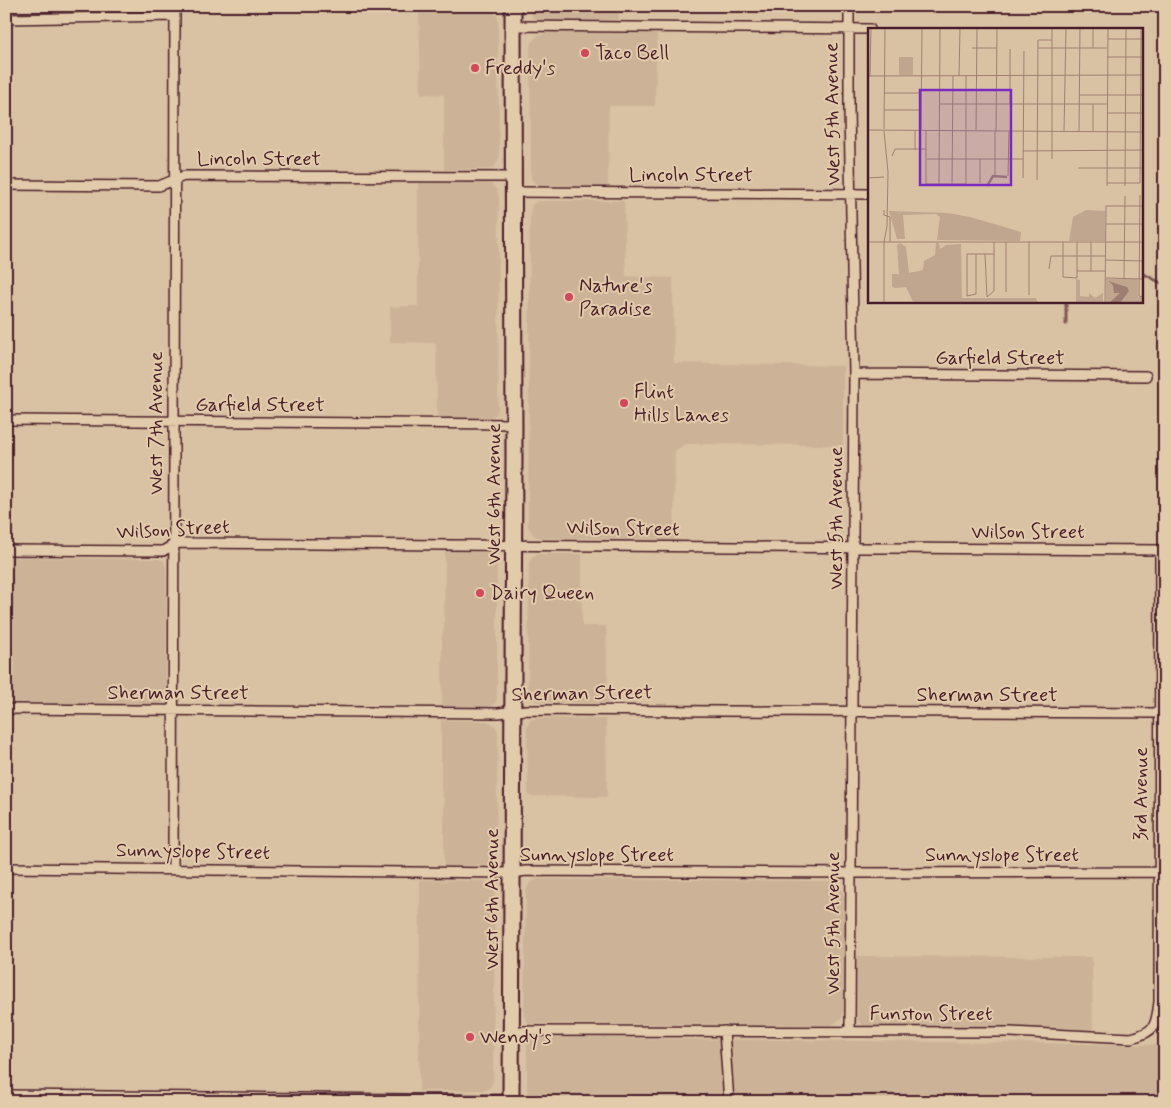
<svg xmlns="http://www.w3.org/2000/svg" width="1171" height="1108" font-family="Mynerve,sans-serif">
	<rect width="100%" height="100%" fill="#d9c1a3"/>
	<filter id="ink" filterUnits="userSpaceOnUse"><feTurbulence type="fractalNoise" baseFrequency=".02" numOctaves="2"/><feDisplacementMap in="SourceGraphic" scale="10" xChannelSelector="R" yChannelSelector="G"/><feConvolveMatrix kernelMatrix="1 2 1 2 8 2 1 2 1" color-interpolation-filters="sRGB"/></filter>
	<g filter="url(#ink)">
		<!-- built -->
		<path fill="#ccb398" d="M530,6H618L619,21H540L532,17Z
			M419,9H489L493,11L498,16L499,159L494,167L491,169L444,170V95L421,94Z
			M550,32L657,34L655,106H609L608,187L540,185H536L531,178L530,49L531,43L537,36Z
			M418,183H485L491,184L497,190L499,198L498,409L497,413L492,417L437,419L436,343L390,342V307L418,306Z
			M539,201H624L626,276L673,278L674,363L843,366V445L685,444L675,451L674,540L541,538L534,536L528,526L530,216L532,204Z
			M445,551L487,552L493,554L497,560V699L495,703L489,707L442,708V636L444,627Z
			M538,554H582V626H606L608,703L538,702L532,699L528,694L529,564L532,557Z
			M6,557L159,559L164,561L166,567V697L162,703L155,705L6,703Z
			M537,718L606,719L607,797L528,796L527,727L530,720Z
			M441,720L487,721L495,726L498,732L496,858L492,865L444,866V800L441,790Z
			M537,879L831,881L841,886L844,897V1010L842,1018L832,1025L530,1024L526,1021L524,1015L526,891L529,884Z
			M420,880L484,881L489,883L495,889L493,1082L490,1087L486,1090L419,1091Z
			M857,956L1092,957L1093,1034L863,1025L858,1021L857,1017Z
			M533,1037L1163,1045L1162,1102H527V1045L529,1040Z"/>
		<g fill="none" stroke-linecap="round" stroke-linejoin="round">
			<!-- stream -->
			<path stroke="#7c5856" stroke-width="3" d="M1142,273L1165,285
				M1066,324V301"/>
			<!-- minor casing -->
			<g stroke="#4a1f2b" stroke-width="12">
				<path id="minor" d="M849,6V109L854,374L850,1031
					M6,19L175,16
					M513,26L870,29
					M6,185L159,186L184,176L513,177
					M513,192L870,194
					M854,374L1146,376
					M6,420L514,424
					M6,550L163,551L173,545L179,543L1160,550L1159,1002C1156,1025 1156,1032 1131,1038L1011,1032L511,1031
					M6,709L498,713L526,710L1159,713
					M6,868L513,873L526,871L851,873L1159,872
					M173,869L175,6
					M724,1031L729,1102
					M6,1095L511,1100"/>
			</g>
			<!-- primary casing -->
			<g stroke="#4a1f2b" stroke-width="19">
				<path id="primary" d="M511,1102L514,457L513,6"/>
			</g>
			<!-- minor -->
			<use href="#minor" stroke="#e2cbab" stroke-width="9"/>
			<!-- primary -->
			<use href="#primary" stroke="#e2cbab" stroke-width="15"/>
		</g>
	</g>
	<!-- markers -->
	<g fill="#d1495b" stroke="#e2cbab" stroke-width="2">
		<circle cx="585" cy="53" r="5"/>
		<circle cx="475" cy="68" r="5"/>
		<circle cx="569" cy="297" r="5"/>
		<circle cx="624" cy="403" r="5"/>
		<circle cx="480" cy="593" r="5"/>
		<circle cx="470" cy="1037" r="5"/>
	</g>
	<g text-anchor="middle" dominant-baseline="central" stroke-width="4" stroke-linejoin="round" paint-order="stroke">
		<!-- poi labels -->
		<g font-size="20" fill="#4a1f2b" stroke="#e2cbab" text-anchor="start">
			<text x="595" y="53">Taco Bell</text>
			<text x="485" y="68">Freddy's</text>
			<text x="579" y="286">Nature's<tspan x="579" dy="23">Paradise</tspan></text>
			<text x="634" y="392">Flint<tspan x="634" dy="23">Hills Lanes</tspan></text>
			<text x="490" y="593">Dairy Queen</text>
			<text x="480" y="1037">Wendy's</text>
		</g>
		<!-- street labels -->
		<g font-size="20" fill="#4a1f2b" stroke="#e2cbab">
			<text transform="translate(833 114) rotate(-91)">West 5th Avenue</text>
			<text x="259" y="159">Lincoln Street</text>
			<text x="691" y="175">Lincoln Street</text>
			<text x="1000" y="358">Garfield Street</text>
			<text x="260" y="405">Garfield Street</text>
			<text transform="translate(156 423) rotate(-90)">West 7th Avenue</text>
			<text transform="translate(494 494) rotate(-90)">West 6th Avenue</text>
			<text transform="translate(836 518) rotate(-90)">West 5th Avenue</text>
			<text transform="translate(623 529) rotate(1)">Wilson Street</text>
			<text transform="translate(173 530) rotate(-3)">Wilson Street</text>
			<text x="1028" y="532">Wilson Street</text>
			<text x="178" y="693">Sherman Street</text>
			<text transform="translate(582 694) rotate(-1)">Sherman Street</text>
			<text x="987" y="695">Sherman Street</text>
			<text transform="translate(1141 794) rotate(-90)">3rd Avenue</text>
			<text transform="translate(193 852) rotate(1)">Sunnyslope Street</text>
			<text x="597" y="855">Sunnyslope Street</text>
			<text x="1002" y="855">Sunnyslope Street</text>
			<text transform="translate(492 899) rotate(-90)">West 6th Avenue</text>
			<text transform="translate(833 923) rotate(-90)">West 5th Avenue</text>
			<text x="931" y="1014">Funston Street</text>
		</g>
	</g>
	<!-- overview -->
	<g transform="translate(868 28)">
		<rect width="275" height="275" fill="#d9c1a3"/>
		<path d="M31,29H45V47H31ZM218,182L237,183V213H201L205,189ZM21,183L80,185L102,189L153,204L152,213L69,212L72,189L68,186L35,187L37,211H29ZM32,215L38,219L41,245L55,242L56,233L67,227L68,215H71L72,221L78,217L93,216L94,270H168L170,275L45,274L38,259L26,260L24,258V246H31L29,217ZM208,251L212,252V268L221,269V265L227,270L235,265V275H208ZM238,251H270V269H275V275H238Z" fill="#c1a68f"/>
		<path d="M240,253L259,259L261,263L252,275H241L252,265H246L245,257Z" fill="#9e7e72"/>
		<path fill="none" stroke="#9e7e72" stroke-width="2.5" d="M119,158L125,148L139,149"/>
		<path fill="none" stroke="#a08073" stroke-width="1" d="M240,11H275M104,20H129M170,20H239M225,20V0M239,29H275M0,48L275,47M2,48L3,0M91,48L92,0M16,65H53M212,67H275M72,76H239M142,76V21M16,82H53M239,85H275M16,101L17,0M0,102L275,104M53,102L54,0M108,102L109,0M16,103L20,144L19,198L16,214H275M47,103V122M58,103V156H98V48M196,103L198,0M211,103L212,0M225,103V76M128,104L129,0M143,104V76M155,123L275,122M24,128L27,121H58M59,131H155M184,131V0M210,140H275M127,148V104M140,148L141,104M0,150L16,149M155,150L156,23M169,152L170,12H184M112,155V131M239,155H272L273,0M71,156L72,0M84,156L85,48M239,158L240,0M257,158L258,0M272,167L271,268L275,269M16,182V187L22,189V214M238,196H275M0,214H16V275M195,214V249L209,250V214M108,226V266L99,268V226H126M117,226L119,269L126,263V214M238,232L275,233M181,241L183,228H238M209,243H238M223,243V214M238,250L275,251M256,251L257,168M138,264V214M161,267V214M237,275L238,178H275"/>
		<path fill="#7b2cbf" fill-opacity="0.15" stroke="#7b2cbf" stroke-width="2.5" d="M52,62H143V157H52Z"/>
		<rect width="275" height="275" fill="none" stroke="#4a1f2b" stroke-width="2.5"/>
	</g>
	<!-- margin -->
	<rect width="1171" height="1108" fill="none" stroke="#e2cbab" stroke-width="25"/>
	<rect x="12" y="12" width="1146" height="1083" fill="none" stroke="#4a1f2b" stroke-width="2" filter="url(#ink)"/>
</svg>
